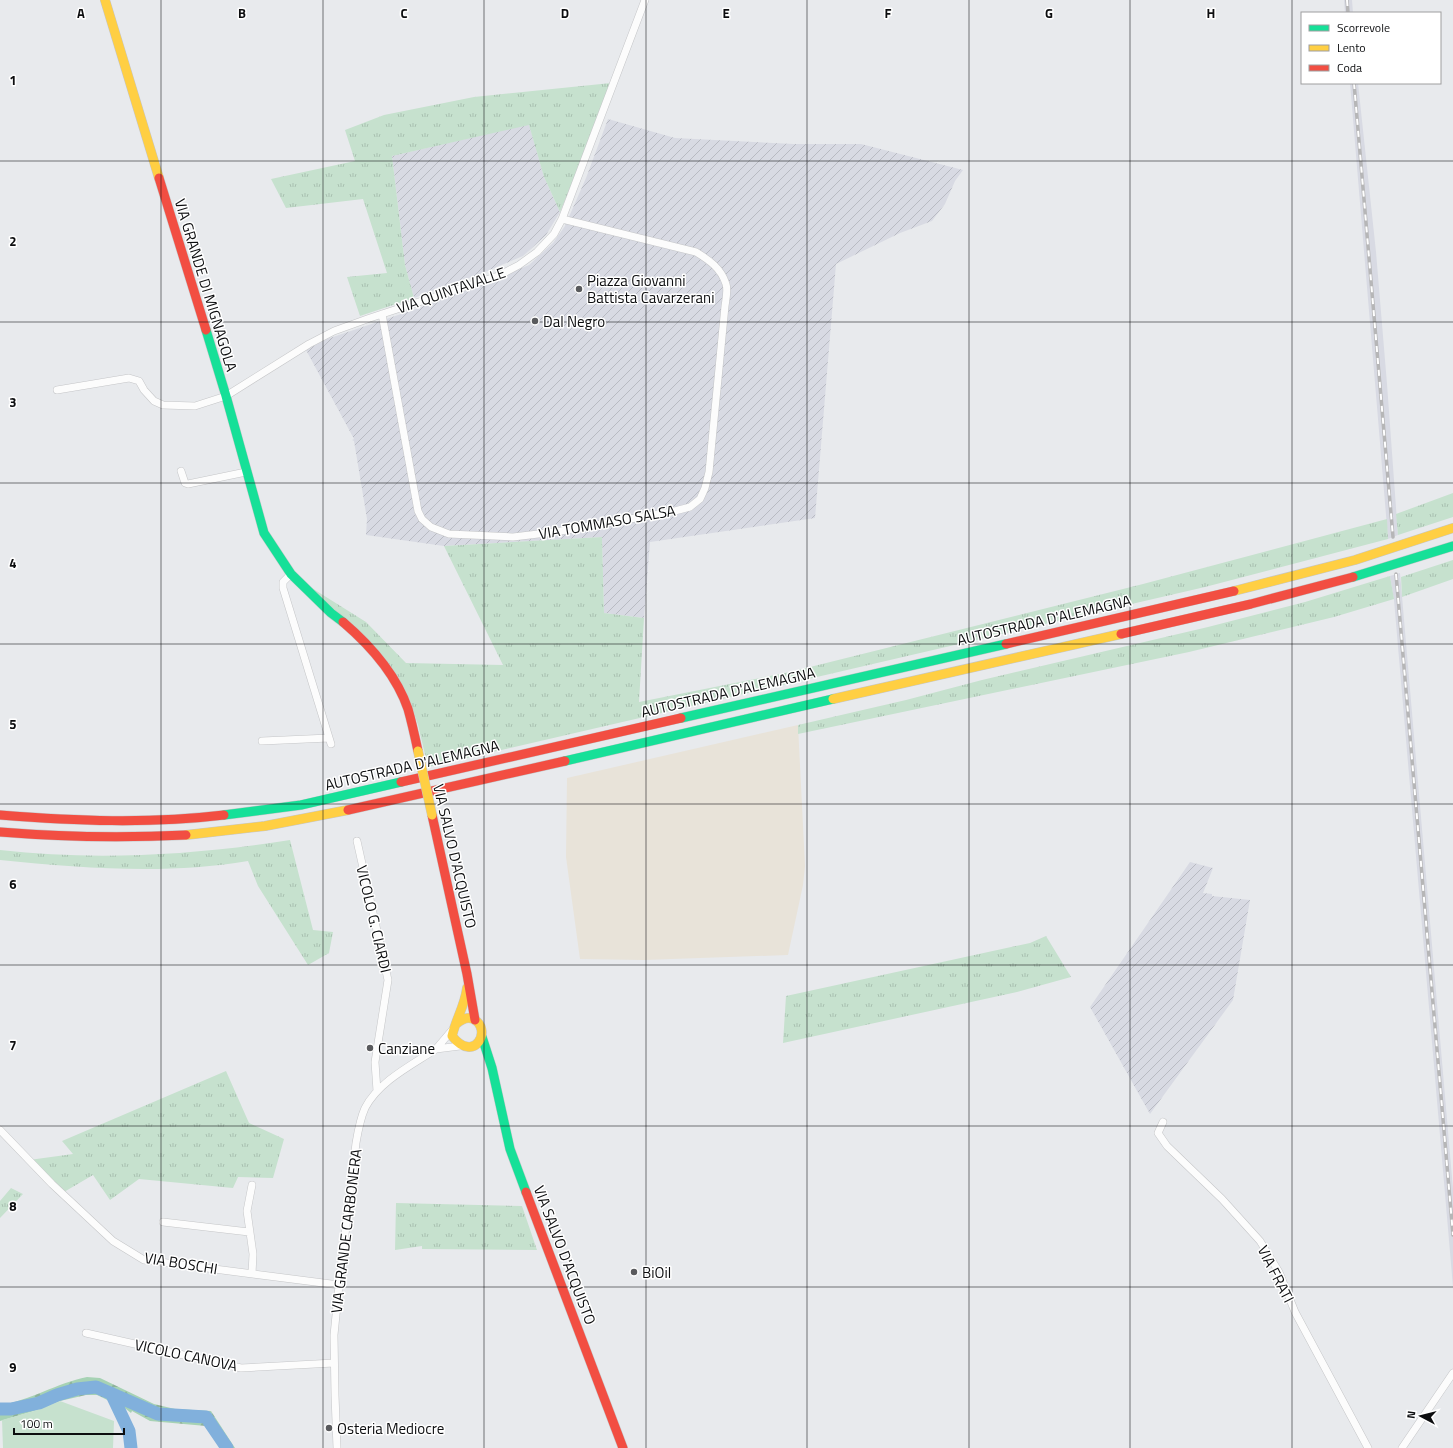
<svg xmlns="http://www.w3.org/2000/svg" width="1453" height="1448" font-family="'Titillium Web',sans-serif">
	<defs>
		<pattern id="industrial-furrows" width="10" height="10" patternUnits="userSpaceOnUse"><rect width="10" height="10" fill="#d8dae3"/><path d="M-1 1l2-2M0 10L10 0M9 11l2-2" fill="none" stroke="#b8bac2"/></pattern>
		<pattern id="grass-tufts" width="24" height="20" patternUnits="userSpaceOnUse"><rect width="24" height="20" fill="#c6e1ce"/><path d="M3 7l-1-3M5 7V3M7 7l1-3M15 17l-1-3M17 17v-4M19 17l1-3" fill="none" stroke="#a9c0b0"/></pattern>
		<pattern id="forest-firs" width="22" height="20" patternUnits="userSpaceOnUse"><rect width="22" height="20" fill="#a6d2b4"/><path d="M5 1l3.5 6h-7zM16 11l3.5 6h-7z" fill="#8eb39a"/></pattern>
	</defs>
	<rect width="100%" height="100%" fill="#e8eaed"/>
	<!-- commercial -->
	<path fill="#e8e3d9" d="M798,725L805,866L803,885L788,955L644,960L580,959L566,857L567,778Z"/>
	<!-- industrial -->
	<path fill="url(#industrial-furrows)" d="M608,119L675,138L794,144H861L963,170L955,181L945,204L932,221L900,233L836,264L815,518L650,542L644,618L604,613L602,537L444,546L366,535L367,519L354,441L352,440L354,439L306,350L327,339L410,311L484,284L529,265L553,243L565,226L586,178Z
		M529,124L544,177L560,212L546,235L523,256L480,274L414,298L405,265L392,156Z
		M1190,862L1213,868L1203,893L1212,894V896L1250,900L1233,1000L1150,1114L1090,1007Z"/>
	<!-- built -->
	<path fill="#d8dae3" d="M1344,0H1352L1353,13H1345Z
		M1350,83H1358L1376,252L1387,384L1398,535L1388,539Z
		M1400,573L1453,1189V1287L1394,600L1390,576Z"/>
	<!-- grass -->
	<path fill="url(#grass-tufts)" d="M611,83L576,174L560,212L544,177L529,125L392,156L405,265L414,298L360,316L347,277L387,273L363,199L286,208L271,179L355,161L345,130L384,115L474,97Z
		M1453,493V517L1398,535L1396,514Z
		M1387,519L1388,539L1205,587L428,767L418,725L411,704L403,686L384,658L299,580L366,622L406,663L503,665L444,546L602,537L604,613L644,618L639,702L790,672L1143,584Z
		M1453,560V579L1402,597L1401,577Z
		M1390,576L1394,599L1334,617L1189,652L798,734V725L906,700L982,680L1208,627L1305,602Z
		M290,840L313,930L333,932L329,953L308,965L258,886L248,861C166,875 82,868 0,860V850C97,861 194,855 290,840Z
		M1046,936L1071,977L1017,992L783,1043L786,996L1030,943Z
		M226,1071L249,1123L284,1139L273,1178L238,1177L233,1188L139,1179L110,1200L93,1175L64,1192L29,1160L73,1154L62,1141Z
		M11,1188L23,1194L0,1218V1201Z
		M396,1203L522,1206L537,1250L422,1249V1246L395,1250Z"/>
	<!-- forest -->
	<path fill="url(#forest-firs)" d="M87,1377L100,1378L154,1404L175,1409L211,1411L235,1448H220L210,1430L206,1426L150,1421L132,1411L131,1413L126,1409L97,1395H86L60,1401L34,1411L0,1421V1405C29,1401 57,1383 87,1377Z"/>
	<!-- pitch -->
	<path fill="#c6e1ce" d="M60,1401L114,1421L113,1448H3L2,1420L34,1411Z"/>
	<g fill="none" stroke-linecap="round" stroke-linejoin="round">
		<!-- river -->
		<path stroke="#81b0dc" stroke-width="13" d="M111,1393L129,1431L131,1448
			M0,1409H11L39,1403L57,1395L77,1389L96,1387L158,1414L206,1417L227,1448"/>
		<!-- street casing -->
		<g stroke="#c5c6c8" stroke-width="8">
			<path id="street" d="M382,314L418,511L422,519L431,527L449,534L513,537L555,532L671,512L690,507L700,499L705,488L709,472L725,306C726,299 728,290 726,284C721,268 709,260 696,252L562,219
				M57,390L129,378L139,381L144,390L154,401L163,405L195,406L226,396L309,344L334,331L370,318L498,276L519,265L537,252L554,234L562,219L645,0
				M181,471L185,483L188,484L246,472
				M291,574L283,582V588L331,744
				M262,741L329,738
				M357,841L388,980L375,1062L377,1091
				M453,1029L436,1049L460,1046
				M1163,1122L1158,1133L1167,1146L1222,1199L1260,1241L1279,1272L1295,1312L1368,1448
				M0,1130L52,1184L113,1241L144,1260L339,1285
				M252,1185L247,1211L253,1254L252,1274
				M163,1222L249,1232
				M86,1333L241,1368L334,1363
				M337,1448L335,1395L334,1335L339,1285L356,1143C358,1131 360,1119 365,1108C379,1081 412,1065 436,1049
				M1402,1448L1453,1373"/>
		</g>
		<!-- fast casing -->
		<g stroke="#c5c6c8" stroke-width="10">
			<path id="fast" d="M206,330L226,396L264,533L291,574L331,613L343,622
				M1353,577L1453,546
				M681,718L1006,644
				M565,761L833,699
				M224,815L301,805L401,782
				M482,1037L492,1068L510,1149L526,1192"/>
		</g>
		<!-- slow casing -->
		<g stroke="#c5c6c8" stroke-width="10">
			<path id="slow" d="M105,0L159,178
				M1234,591L1355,560L1453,528
				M833,699L1121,634
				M186,835L265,826L348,810
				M456,1024C461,1020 467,1016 473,1019C493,1028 475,1065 452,1036C456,1019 465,1005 467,988"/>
		</g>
		<!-- jam casing -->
		<g stroke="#c5c6c8" stroke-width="10">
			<path id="jam" d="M159,178L206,330
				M343,622C371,646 396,674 408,709C412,723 415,737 418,751
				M1121,634L1251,604L1353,577
				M1006,644L1234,591
				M401,782L681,718
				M348,810L565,761
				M0,815C75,821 149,824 224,815
				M432,815L467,974L475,1020
				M0,832C62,837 124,838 186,835
				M526,1192L623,1448"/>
		</g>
		<!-- street -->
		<use href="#street" stroke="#fcfcfc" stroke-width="7"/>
		<!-- fast -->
		<use href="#fast" stroke="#16e098" stroke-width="9"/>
		<!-- slow -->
		<use href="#slow" stroke="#ffcf43" stroke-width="9"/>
		<!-- jam -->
		<use href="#jam" stroke="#f24e42" stroke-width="9"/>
		<!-- rail casing -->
		<g stroke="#b6b6b7" stroke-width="3.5">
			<path id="rail" d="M1347,0L1348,13
				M1354,83L1393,537
				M1396,574L1453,1235"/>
		</g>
		<!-- rail -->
		<use href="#rail" stroke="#fff" stroke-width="2" stroke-dasharray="6" stroke-linecap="butt"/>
		<!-- slow-bridge casing -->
		<g stroke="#c5c6c8" stroke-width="10" stroke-linecap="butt">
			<path id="slow-bridge" d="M418,751L432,815"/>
		</g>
		<!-- slow-bridge -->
		<use href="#slow-bridge" stroke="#ffcf43" stroke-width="9"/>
	</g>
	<!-- grid -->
	<path fill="none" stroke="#0c0d0f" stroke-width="1" stroke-opacity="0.55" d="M161,0V1448M323,0V1448M484,0V1448M646,0V1448M807,0V1448M969,0V1448M1130,0V1448M1292,0V1448M0,161H1453M0,322H1453M0,483H1453M0,644H1453M0,804H1453M0,965H1453M0,1126H1453M0,1287H1453"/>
	<!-- markers -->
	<g fill="#595a5d" stroke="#fff" stroke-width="1.5">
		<circle cx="579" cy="289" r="4"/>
		<circle cx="535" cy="321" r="4"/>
		<circle cx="370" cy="1048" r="4"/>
		<circle cx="634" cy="1272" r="4"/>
		<circle cx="329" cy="1428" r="4"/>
	</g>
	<g text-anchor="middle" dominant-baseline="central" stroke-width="3" stroke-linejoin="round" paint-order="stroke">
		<!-- poi labels -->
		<g font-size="15" fill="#0c0d0f" stroke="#fff" text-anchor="start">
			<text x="587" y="280">Piazza Giovanni<tspan x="587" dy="17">Battista Cavarzerani</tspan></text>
			<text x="543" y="321">Dal Negro</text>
			<text x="378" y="1048">Canziane</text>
			<text x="642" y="1272">BiOil</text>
			<text x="337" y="1428">Osteria Mediocre</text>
		</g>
		<!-- street labels -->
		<g font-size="15" fill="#0c0d0f" stroke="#fff">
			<text transform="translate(206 285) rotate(73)">VIA GRANDE DI MIGNAGOLA</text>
			<text transform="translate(451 290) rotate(-19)">VIA QUINTAVALLE</text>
			<text transform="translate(607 522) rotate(-10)">VIA TOMMASO SALSA</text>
			<text transform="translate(1044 620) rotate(-13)">AUTOSTRADA D'ALEMAGNA</text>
			<text transform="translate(728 692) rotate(-13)">AUTOSTRADA D'ALEMAGNA</text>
			<text transform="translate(412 765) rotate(-13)">AUTOSTRADA D'ALEMAGNA</text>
			<text transform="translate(455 856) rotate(77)">VIA SALVO D'ACQUISTO</text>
			<text transform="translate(374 919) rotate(77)">VICOLO G. CIARDI</text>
			<text transform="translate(346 1231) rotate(-83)">VIA GRANDE CARBONERA</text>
			<text transform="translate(565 1255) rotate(69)">VIA SALVO D'ACQUISTO</text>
			<text transform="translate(181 1263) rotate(9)">VIA BOSCHI</text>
			<text transform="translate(1276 1274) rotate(63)">VIA FRATI</text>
			<text transform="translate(186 1355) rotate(12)">VICOLO CANOVA</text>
		</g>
	</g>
	<g font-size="13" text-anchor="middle" font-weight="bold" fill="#0c0d0f" stroke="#fff" stroke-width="3" stroke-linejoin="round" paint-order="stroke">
		<text x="81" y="18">A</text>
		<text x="242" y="18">B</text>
		<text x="404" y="18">C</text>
		<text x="565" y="18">D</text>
		<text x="726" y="18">E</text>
		<text x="888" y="18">F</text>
		<text x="1049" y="18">G</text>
		<text x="1211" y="18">H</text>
		<text x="13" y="85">1</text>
		<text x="13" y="246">2</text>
		<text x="13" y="407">3</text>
		<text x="13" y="568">4</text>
		<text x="13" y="729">5</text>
		<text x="13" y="889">6</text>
		<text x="13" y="1050">7</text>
		<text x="13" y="1211">8</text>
		<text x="13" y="1372">9</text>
	</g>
	<!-- legend -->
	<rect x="1301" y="12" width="140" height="72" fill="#ffffff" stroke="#9e9e9f"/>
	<rect x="1309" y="25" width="20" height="6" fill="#16e098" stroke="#9e9e9f"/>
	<text x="1337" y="32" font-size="12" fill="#0c0d0f">Scorrevole</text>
	<rect x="1309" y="45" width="20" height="6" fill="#ffcf43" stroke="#9e9e9f"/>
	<text x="1337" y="52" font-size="12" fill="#0c0d0f">Lento</text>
	<rect x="1309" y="65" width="20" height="6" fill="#f24e42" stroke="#9e9e9f"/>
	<text x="1337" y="72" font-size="12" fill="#0c0d0f">Coda</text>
	<!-- north arrow -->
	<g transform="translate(1421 1416) rotate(277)" stroke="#ffffff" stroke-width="3" paint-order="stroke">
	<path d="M0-3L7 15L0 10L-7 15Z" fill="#0c0d0f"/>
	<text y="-6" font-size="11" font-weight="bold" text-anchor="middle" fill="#0c0d0f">N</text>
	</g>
	<!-- scale -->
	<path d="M14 1428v6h110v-6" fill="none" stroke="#0c0d0f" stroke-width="2"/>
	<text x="20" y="1428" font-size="12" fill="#0c0d0f" stroke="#ffffff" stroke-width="3" paint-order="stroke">100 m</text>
</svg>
